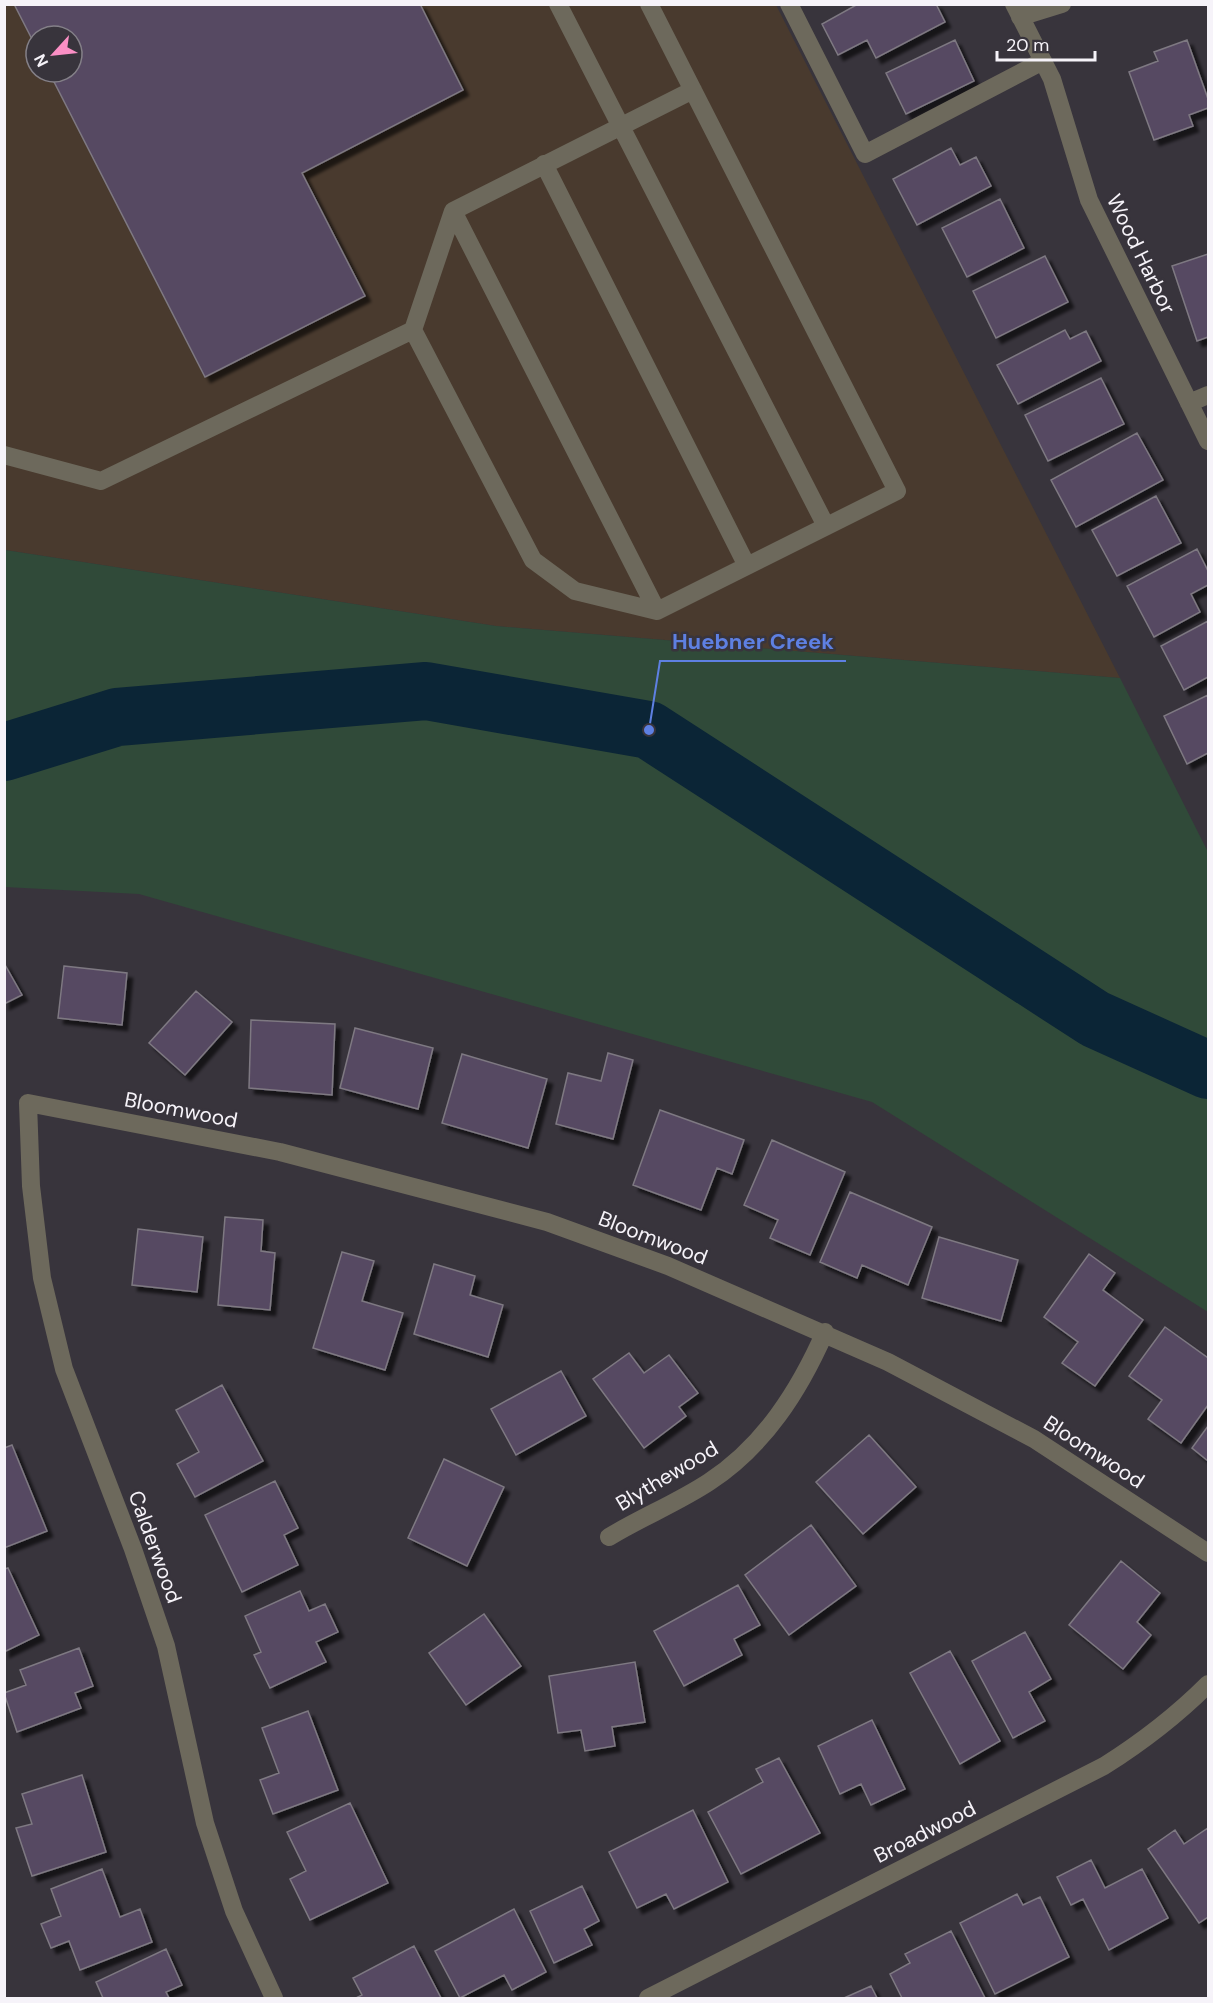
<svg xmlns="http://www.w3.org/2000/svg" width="1213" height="2003" font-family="'DM Sans',sans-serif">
	<defs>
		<filter id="shadow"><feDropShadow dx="5.5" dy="5.5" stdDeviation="1.5" flood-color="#0009"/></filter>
	</defs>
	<rect width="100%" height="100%" fill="#38343c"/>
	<!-- commercial -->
	<path fill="#493a2e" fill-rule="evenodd" d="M4,5H776L1120,678L496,626L5,550ZM36,36H72V72H36Z"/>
	<!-- green -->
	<path fill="#304a39" d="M5,550L496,626L1120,678L1208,852V1312L872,1102L139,894L5,887Z"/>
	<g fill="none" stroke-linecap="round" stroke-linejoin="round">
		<!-- stream -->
		<path stroke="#0b2536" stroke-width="9" d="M4,741L16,749"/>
		<!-- river -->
		<path stroke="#0b2536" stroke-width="58" d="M4,752L117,717L426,691L649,730L1095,1019L1208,1070"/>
	</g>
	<!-- building -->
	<path fill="#574962" stroke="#7e7982" stroke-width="1.5" filter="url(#shadow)" d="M14,4H420L463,90L302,173L365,296L205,377L49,72H72V36H36V47Z
		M858,4H936L945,22L876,58L867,40L838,55L822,24Z
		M955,40L974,81L906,114L886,73Z
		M1187,40L1208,99V108L1189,115L1193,126L1154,140L1129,72L1158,61L1154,52Z
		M951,148L960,165L976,157L991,186L917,225L893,179Z
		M1000,199L1024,248L967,277L942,228Z
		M1208,254V337L1197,341L1172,266Z
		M1045,256L1068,302L996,338L973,291Z
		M1065,330L1070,339L1086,331L1101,361L1018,404L997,365Z
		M1101,378L1124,424L1048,461L1025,415Z
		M1137,433L1163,480L1076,527L1051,480Z
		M1156,496L1181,543L1117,576L1092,530Z
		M1197,549L1208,571V585L1191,594L1200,612L1154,637L1127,586Z
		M1208,621V677L1184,690L1161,646Z
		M1208,695V753L1187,764L1164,716Z
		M4,963L22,995L4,1004Z
		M64,966L127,973L122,1025L58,1018Z
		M196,991L232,1022L185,1075L149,1043Z
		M251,1020L335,1024L332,1095L249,1088Z
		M355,1028L433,1048L418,1109L340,1088Z
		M608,1053L633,1060L613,1139L556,1124L568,1073L601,1081Z
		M462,1054L547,1079L528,1148L442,1123Z
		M660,1110L744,1140L732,1174L717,1168L701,1210L633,1185Z
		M772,1140L845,1172L810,1255L770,1238L778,1220L744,1205Z
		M850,1192L932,1227L908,1285L862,1265L857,1278L820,1262Z
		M225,1217L263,1220L261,1251L275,1253L270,1310L218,1305Z
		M138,1229L203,1237L197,1292L132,1285Z
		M939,1237L1018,1260L1001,1321L922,1298Z
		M342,1252L374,1261L362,1301L403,1313L385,1370L313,1348Z
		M1089,1254L1115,1273L1103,1290L1143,1320L1095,1386L1062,1363L1078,1342L1044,1317Z
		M434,1264L475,1276L470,1295L503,1305L488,1357L414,1334Z
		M1165,1327L1208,1358V1405L1181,1443L1148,1419L1162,1400L1129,1376Z
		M629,1353L644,1373L669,1355L698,1393L679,1407L686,1416L644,1448L593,1379Z
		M561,1371L586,1416L516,1455L491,1409Z
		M222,1385L263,1461L195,1497L177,1464L199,1452L176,1410Z
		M1208,1426V1461L1192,1448Z
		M869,1435L916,1487L863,1534L816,1482Z
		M12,1445L47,1531L4,1548V1448Z
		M444,1459L504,1487L467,1566L408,1538Z
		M275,1481L298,1528L284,1535L298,1565L242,1592L205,1515Z
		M811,1525L856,1586L789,1635L745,1575Z
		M1121,1561L1160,1593L1137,1622L1151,1635L1123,1669L1069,1625Z
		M8,1568L39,1635L4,1652V1569Z
		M738,1585L760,1625L734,1639L742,1655L684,1686L654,1631Z
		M300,1591L309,1611L325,1604L338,1632L316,1642L326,1662L270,1688L254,1655L261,1652L245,1616Z
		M484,1614L521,1666L466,1705L429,1653Z
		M1025,1632L1051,1679L1029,1692L1045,1721L1013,1738L972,1661Z
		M79,1648L93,1686L75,1693L81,1708L17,1732L4,1693L26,1685L20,1670Z
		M950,1651L1000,1741L960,1764L910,1673Z
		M635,1662L645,1722L612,1727L615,1746L585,1751L581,1730L558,1733L549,1676Z
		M308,1711L338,1790L273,1814L260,1780L279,1773L262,1728Z
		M872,1720L905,1789L871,1805L861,1784L840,1794L818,1746Z
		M779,1758L820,1833L741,1874L708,1812L763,1782L756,1769Z
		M82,1775L106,1852L32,1876L16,1828L32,1824L22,1794Z
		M350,1803L388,1883L310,1920L290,1879L306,1871L287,1832Z
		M693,1810L728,1882L674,1909L666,1894L637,1908L609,1852Z
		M1208,1828V1917L1199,1923L1148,1849L1175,1830L1184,1844Z
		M1091,1860L1105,1888L1142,1869L1168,1918L1109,1950L1083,1899L1071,1905L1057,1877Z
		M102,1869L120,1917L140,1909L152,1942L80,1970L69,1941L51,1948L41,1924L61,1916L51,1889Z
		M582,1886L599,1921L584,1929L592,1945L554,1963L530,1911Z
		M1017,1894L1023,1905L1040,1897L1069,1957L995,1994L960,1923Z
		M514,1909L546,1972L512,1990L504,1975L460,1998L435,1951Z
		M951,1931L985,1998H902L890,1974L910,1963L905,1954Z
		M414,1946L441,1998H356L362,1995L353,1978Z
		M166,1949L182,1985L166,1992L169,1998H103L96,1982Z
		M871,1986L877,1998H844Z"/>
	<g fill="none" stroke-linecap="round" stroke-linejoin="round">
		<!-- minor -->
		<path stroke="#6d695c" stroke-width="18" d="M558,4L826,526
			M789,4L865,154L1043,61
			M1014,4L1052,79L1089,200L1208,441
			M1020,17L1062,4
			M544,164L747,566
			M453,211L657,611
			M413,330L453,211L693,90
			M1189,403L1208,395
			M4,455L101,481L413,330L533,560L575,591L657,611L897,491L649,4
			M609,1537C642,1517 677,1503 709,1482C764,1446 799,1391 825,1332
			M274,1998L234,1911L205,1823L166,1646L133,1549L64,1369L42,1278L31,1186L28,1103L280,1152L547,1222L668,1266L888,1362L1034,1439L1208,1553
			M648,1998L1104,1766C1142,1742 1176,1716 1208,1684"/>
	</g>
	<g text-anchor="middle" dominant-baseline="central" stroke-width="5" stroke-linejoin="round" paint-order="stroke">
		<!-- street labels -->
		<g font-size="21" fill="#f6f3f9" stroke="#38343c">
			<text transform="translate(1141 254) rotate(64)">Wood Harbor</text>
			<text transform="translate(181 1110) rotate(11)">Bloomwood</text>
			<text transform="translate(653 1238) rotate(21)">Bloomwood</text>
			<text transform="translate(1094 1452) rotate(33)">Bloomwood</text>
			<text transform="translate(667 1476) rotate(-31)">Blythewood</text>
			<text transform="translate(155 1547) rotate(70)">Calderwood</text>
			<text transform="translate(925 1832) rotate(-27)">Broadwood</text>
		</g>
	</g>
	<!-- callouts -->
	<path fill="none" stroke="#5e80e2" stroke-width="2" d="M649 730L660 661H846"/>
	<circle fill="#5e80e2" stroke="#38343c" stroke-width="2" cx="649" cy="730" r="6"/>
	<g font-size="22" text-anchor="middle" font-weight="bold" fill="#5e80e2" stroke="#38343c" stroke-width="5" stroke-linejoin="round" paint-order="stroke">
		<text x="753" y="649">Huebner Creek</text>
	</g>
	<!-- border -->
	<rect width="1213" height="2003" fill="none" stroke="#f6f3f9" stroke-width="12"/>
	<!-- north arrow -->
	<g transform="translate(54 54) rotate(243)"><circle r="28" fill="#38343c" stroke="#848088" stroke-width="1.5"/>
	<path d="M0-4.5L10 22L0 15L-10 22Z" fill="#fb8fc5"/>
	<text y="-9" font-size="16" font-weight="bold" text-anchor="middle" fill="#f6f3f9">N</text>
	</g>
	<!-- scale -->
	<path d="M997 51v9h98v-9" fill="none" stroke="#f6f3f9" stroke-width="3"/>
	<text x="1006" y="51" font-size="18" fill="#f6f3f9" stroke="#38343c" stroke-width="4.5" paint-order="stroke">20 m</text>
</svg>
